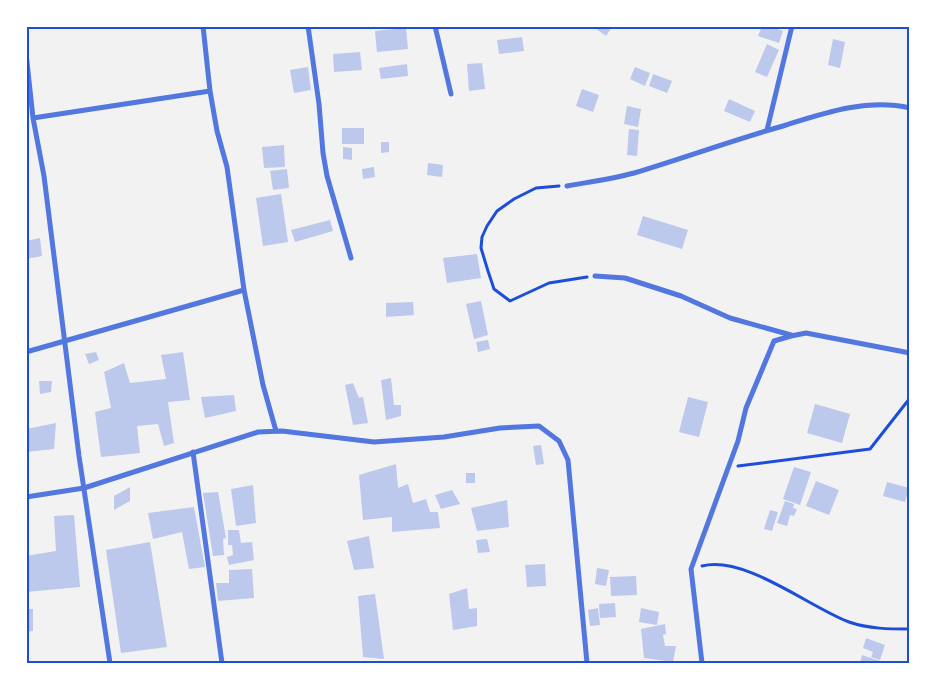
<svg xmlns="http://www.w3.org/2000/svg" width="936" height="689" font-family="'Space Grotesk',sans-serif">
	<rect width="100%" height="100%" fill="#f2f2f2"/>
	<!-- building -->
	<path fill="#bdc9ec" d="M592,26H610L612,27L606,36Z
		M762,26H769L783,31L779,43L758,36Z
		M406,28L408,49L377,52L375,31Z
		M522,37L524,51L499,54L497,40Z
		M833,39L845,42L840,68L828,65Z
		M767,44L779,50L767,77L755,72Z
		M360,52L362,70L334,72L333,54Z
		M482,63L485,89L469,91L467,64Z
		M407,64L408,76L381,79L379,68Z
		M308,67L311,90L294,93L290,70Z
		M635,67L650,73L645,86L630,79Z
		M653,74L672,81L667,93L649,86Z
		M582,89L599,95L593,112L576,106Z
		M729,99L755,111L750,122L724,111Z
		M627,106L641,109L638,127L624,124Z
		M342,128H364V144H342Z
		M629,129L639,130L637,156L627,155Z
		M381,142H389V152L381,153Z
		M284,145L285,167L264,168L262,147Z
		M343,147L352,148V160L343,159Z
		M428,163L443,165L442,177L427,175Z
		M374,167L375,177L363,179L362,169Z
		M287,169L289,188L273,190L270,171Z
		M281,194L288,242L263,246L256,198Z
		M643,216L688,230L682,249L637,235Z
		M330,220L333,231L295,242L291,230Z
		M40,238L42,256L26,259V241Z
		M477,254L481,278L447,283L443,258Z
		M481,301L488,335L474,339L466,304Z
		M413,302L414,315L386,317V303Z
		M488,340L490,349L478,352L476,342Z
		M96,352L99,360L89,364L85,354Z
		M183,352L190,400L168,402L174,443L164,446L158,424L137,426L140,453L101,457L95,412L111,408L104,372L124,363L130,383L166,379L161,355Z
		M391,378L394,405H401V416L386,420L381,380Z
		M39,381H52L51,392L40,394Z
		M353,383L359,398L363,397L368,423L353,425L345,385Z
		M234,395L236,411L205,418L201,397Z
		M688,397L708,402L699,437L679,432Z
		M815,404L850,414L842,443L807,433Z
		M56,423L54,449L26,452V429Z
		M541,445L544,464L536,465L533,446Z
		M396,464L398,488L408,484L413,503L426,499L430,512H438L440,528L392,532V517L363,520L359,475Z
		M794,467L811,472L800,505L783,499Z
		M466,473H475V483H466Z
		M816,481L839,490L829,515L806,506Z
		M887,482L909,488L905,502L883,496Z
		M253,485L256,523L236,526L231,489Z
		M130,487V501L114,510V496Z
		M452,490L460,504L441,509L435,495Z
		M218,492L226,538L223,539L224,555L213,556L203,493Z
		M507,500L509,527L477,531L471,508Z
		M785,501L794,504L793,508L797,509L794,516L790,515L787,526L777,523Z
		M194,507L205,567L189,569L182,532L153,539L148,513Z
		M770,510L778,512L772,531L764,529Z
		M74,515L80,587L26,592V556L56,551L54,516Z
		M228,530H239L241,543L252,542L254,560L229,565L227,557L233,555L232,545H228Z
		M369,536L374,568L354,570L347,541Z
		M487,539L490,552L478,553L476,540Z
		M150,542L167,647L121,653L106,550Z
		M545,564L546,586L527,587L525,565Z
		M597,568L609,570L606,586L595,584Z
		M252,569L254,598L218,601L216,583H229V570Z
		M636,576L637,595L611,596L610,577Z
		M467,588L469,609L477,608V626L453,630L449,594Z
		M375,594L384,659L363,657L358,596Z
		M615,603L616,617L600,618L599,604Z
		M598,608L600,625L590,626L588,610Z
		M641,608L659,612L657,625L639,622Z
		M26,609H33V631L26,632Z
		M665,624L666,634L663,635L665,646H676L673,662L644,658L641,629Z
		M866,638L885,645L880,660L871,657L873,652L863,648Z
		M862,655L883,662V663H860Z"/>
	<g fill="none" stroke-linecap="round" stroke-linejoin="round">
		<!-- path -->
		<path stroke="#1d4ed8" stroke-width="3" d="M559,186L536,188L514,199L497,211L487,226L482,237L481,248L488,271L494,289L510,301L549,283L587,277
			M738,466L870,449L910,398
			M702,566C745,555 809,607 849,622C869,629 890,629 910,629"/>
		<!-- minor -->
		<path stroke="#5277de" stroke-width="5" d="M308,26L319,104L323,153L327,176L351,258
			M435,26L451,94
			M26,53L33,118
			M210,91L217,131L227,167L244,290L263,385L276,431
			M767,130L792,26
			M567,186C589,182 612,179 634,173C684,158 733,140 783,126C824,113 867,98 910,108
			M595,276L625,278L681,296L730,318L791,335
			M26,352L244,290
			M193,452L222,663
			M26,497L84,488L258,432L282,431L374,442L444,437L500,428L539,426L559,441L568,460L587,663
			M110,663L79,456L44,176L33,118L210,91L203,26
			M702,663L691,569L738,441L746,408L774,341L791,336L806,333L910,353"/>
	</g>
	<!-- border -->
	<rect width="936" height="689" fill="none" stroke="#ffffff" stroke-width="55"/>
	<rect x="28" y="28" width="880" height="634" fill="none" stroke="#1d4ed8" stroke-width="2"/>
</svg>
